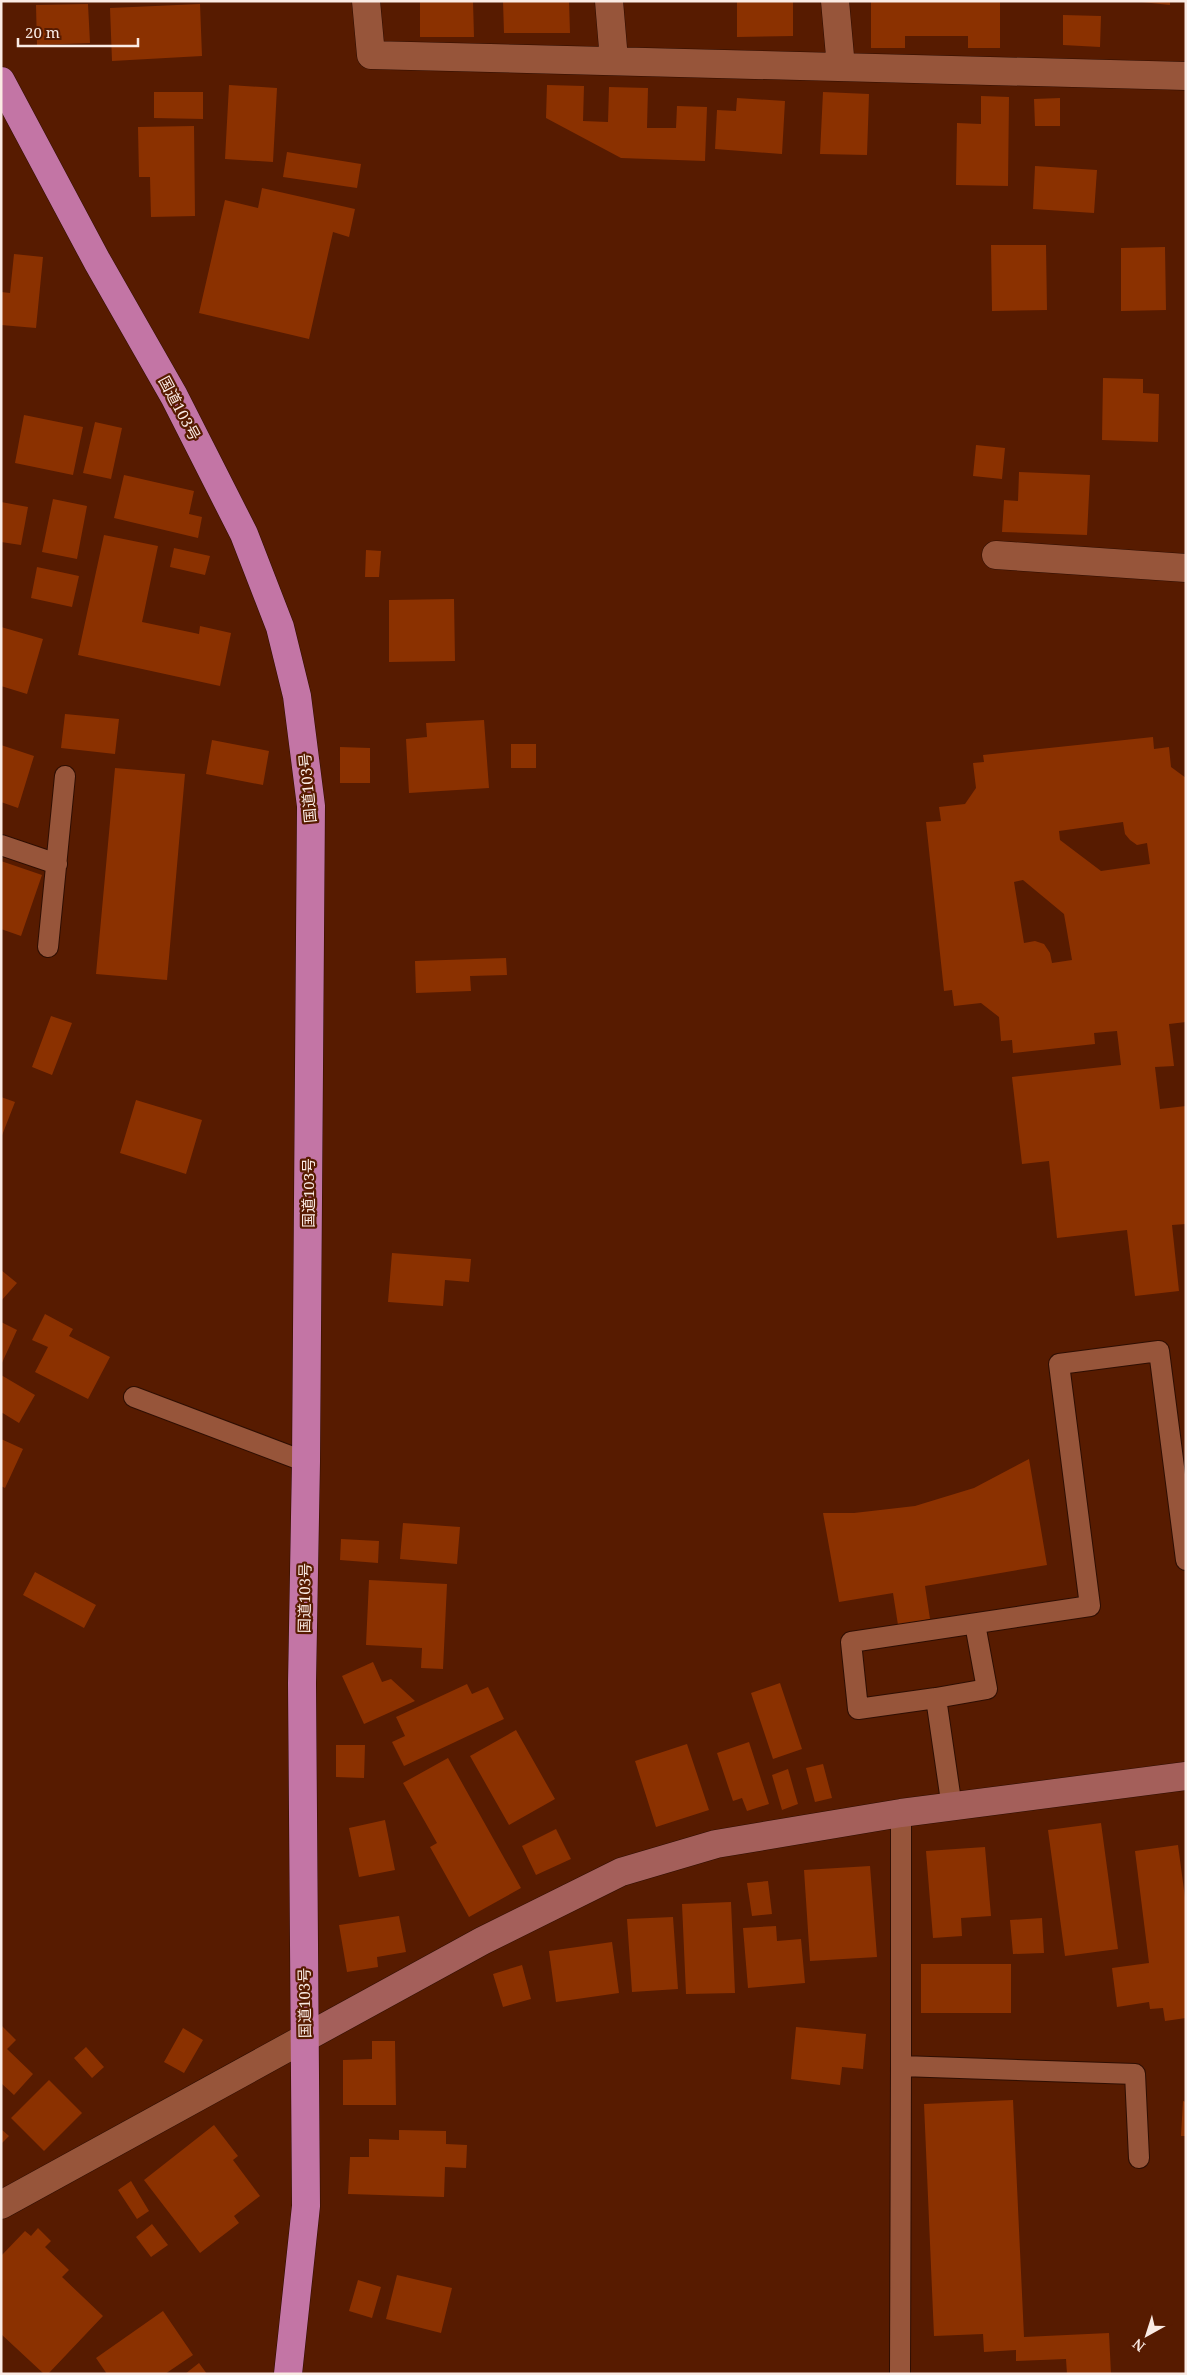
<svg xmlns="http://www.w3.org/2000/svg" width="1187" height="2375" font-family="'Noto Serif','Noto Sans JP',serif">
	<rect width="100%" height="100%" fill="#571b00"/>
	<!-- building -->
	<path fill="#8b3100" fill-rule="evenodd" d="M420,1H473L474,37H420Z
		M503,1H569L570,33H504Z
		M737,1H793V36L737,37Z
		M871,1H1000V48H968V36H905V48H871Z
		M1132,1H1170V5Z
		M88,4L90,43L37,45L36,5Z
		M200,4L202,56L112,61L110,8Z
		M1063,15L1101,16L1100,47L1063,45Z
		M229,85L277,88L273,162L225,159Z
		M547,85L584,86L583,121L608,122L609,87L648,88L647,128H676L677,106L707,107L705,161L621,158L546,118Z
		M154,92H203V119L154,118Z
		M823,92L869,94L867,155L820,154Z
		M981,96L1009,97L1008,186L956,185L957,123L981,124Z
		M737,98L785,101L782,154L715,149L717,110L736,111Z
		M1060,98V126H1035L1034,99Z
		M194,126L195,216L151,217L150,177H139L138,127Z
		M287,152L361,164L357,188L283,177Z
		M1035,166L1097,170L1094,213L1033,209Z
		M262,188L355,209L349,237L333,232L309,339L199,313L225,200L258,208Z
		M991,245H1046L1047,310L992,311Z
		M1165,247L1166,310L1121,311V248Z
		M14,254L43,257L36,328L1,325V292L10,293Z
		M1103,378L1143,379V393L1159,394L1158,442L1102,440Z
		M24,415L83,427L73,475L15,463Z
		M95,422L122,428L111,479L83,473Z
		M976,445L1005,448L1002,479L973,476Z
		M1019,472L1090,475L1087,535L1002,532L1004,500L1018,501Z
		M124,475L194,491L189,514L202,517L198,538L114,518Z
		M53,499L87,506L77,559L42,552Z
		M1,502L28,507L21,545L1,542Z
		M104,535L158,546L142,622L199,634L200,626L231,633L220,686L78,655Z
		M174,548L210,556L205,575L170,567Z
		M366,550L381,551L379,577H365Z
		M37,567L79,576L72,607L31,598Z
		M454,599L455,661L389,662V600Z
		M1,627L43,639L27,694L1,686Z
		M65,714L119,719L115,754L61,748Z
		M484,720L489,788L409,793L406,739L427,737L426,723Z
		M1153,737L1154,749L1169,747L1171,767L1186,778V1022L1169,1024L1174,1066L1155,1067L1160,1109L1186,1106V1224L1172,1225L1179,1291L1135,1296L1127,1230L1057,1238L1049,1161L1022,1164L1012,1077L1121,1065L1117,1031L1094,1033L1095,1044L1013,1053L1012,1040L1001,1041L999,1017L981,1003L954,1006L952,990L944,991L926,822L941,821L939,807L965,804L976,788L973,763L984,762L983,755ZM1123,822L1125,834L1130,840L1137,845L1147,843L1150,864L1101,871L1060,840L1059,831ZM1023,880L1064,914L1072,960L1052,963L1050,953L1044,944L1035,941L1024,943L1014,882Z
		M212,740L269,751L263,785L206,774Z
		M511,744H536V768H511Z
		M1,745L34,756L18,808L1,802Z
		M340,747L370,748V783H340Z
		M115,768L185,774L167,980L96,974Z
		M1,861L42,875L21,936L1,929Z
		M506,958L507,975L470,976L471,991L416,993L415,961Z
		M51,1016L72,1023L52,1075L32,1067Z
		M1,1097L15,1102L1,1138Z
		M136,1100L202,1120L186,1174L120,1153Z
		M392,1253L471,1259L469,1282L445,1280L443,1306L388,1302Z
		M1,1270L17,1283L1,1301Z
		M45,1314L73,1329L69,1336L110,1357L88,1399L35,1372L48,1347L32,1340Z
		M1,1322L17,1330L1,1365Z
		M1,1375L35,1395L19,1423L1,1412Z
		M1,1439L23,1449L5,1488L1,1486Z
		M1029,1459L1047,1565L925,1586L930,1619L898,1625L893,1593L839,1602L823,1513H854L915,1506L974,1488Z
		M403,1523L460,1527L457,1564L400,1559Z
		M341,1539L379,1541L378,1563L340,1560Z
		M35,1572L96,1605L84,1628L23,1595Z
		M369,1580L447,1584L443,1669L421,1668L422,1648L366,1645Z
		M373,1662L382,1682L391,1679L415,1701L364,1724L342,1676Z
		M780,1683L802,1749L773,1759L751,1693Z
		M467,1684L472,1694L488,1687L504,1719L404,1766L392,1742L405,1736L396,1717Z
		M516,1730L555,1799L509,1825L470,1756Z
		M749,1742L769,1804L747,1811L742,1798L733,1801L717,1753Z
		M687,1744L709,1810L656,1827L635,1761Z
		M336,1745H365L364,1778L336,1777Z
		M448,1758L521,1888L469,1917L430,1847L437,1843L403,1783Z
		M823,1764L832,1798L815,1802L806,1768Z
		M788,1769L798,1804L782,1810L772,1775Z
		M385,1820L395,1870L359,1877L349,1828Z
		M1101,1823L1118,1949L1065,1956L1048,1830Z
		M556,1829L571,1859L536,1875L522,1846Z
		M1178,1845L1186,1905V2018L1165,2021L1163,2008L1150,2009L1149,2002L1117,2007L1112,1968L1149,1963L1135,1851Z
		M985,1847L991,1916L961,1918L962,1936L933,1938L926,1851Z
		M870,1866L877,1957L810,1961L804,1870Z
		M768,1881L772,1914L752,1916L747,1883Z
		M731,1902L735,1993L686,1994L682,1904Z
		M399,1916L406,1952L377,1957L378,1967L347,1972L339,1925Z
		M673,1917L678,1989L632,1992L627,1919Z
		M1042,1918L1044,1953L1013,1954L1010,1920Z
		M776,1926L777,1941L801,1939L805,1983L748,1988L743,1928Z
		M612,1942L619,1993L556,2002L549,1951Z
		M921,1964H1011V2013H921Z
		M522,1965L531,1999L503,2007L493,1974Z
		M1,2025L16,2040L7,2049L33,2074L14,2095L1,2083Z
		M796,2027L866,2034L863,2069L842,2067L840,2085L791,2079Z
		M183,2028L203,2040L184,2073L164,2062Z
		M372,2041H395L396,2105H343V2060L372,2059Z
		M86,2047L104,2067L92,2078L74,2058Z
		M49,2080L82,2113L44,2151L11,2118Z
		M1013,2100L1024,2337L1109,2333L1111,2374H1067L1066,2359L1016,2361V2350L984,2352L983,2334L934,2336L924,2104Z
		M1183,2101L1186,2102V2136H1181Z
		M214,2125L238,2156L233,2160L260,2196L234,2216L239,2223L200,2253L144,2180Z
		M1,2129L9,2136L1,2144Z
		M399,2130L446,2131V2144L467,2145L466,2168L445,2167L444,2197L348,2194L350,2157H369V2139L399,2140Z
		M131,2181L149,2211L137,2219L118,2190Z
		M152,2224L168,2245L151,2257L136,2237Z
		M38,2228L51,2241L45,2247L69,2270L62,2277L103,2316L48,2374H44L1,2334V2256L25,2231L31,2236Z
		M397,2275L452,2288L441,2333L386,2319Z
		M358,2280L381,2287L372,2318L349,2311Z
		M163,2311L193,2355L165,2374H107L96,2358Z
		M199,2363L207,2374H185Z"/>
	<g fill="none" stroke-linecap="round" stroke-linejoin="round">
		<!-- lane casing -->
		<g stroke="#2e0e02" stroke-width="22">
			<path id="lane" d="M1,845L57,864
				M48,947L65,776
				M134,1397L306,1462
				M975,1624L987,1689L936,1698L858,1709L851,1642L1090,1606L1059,1364L1159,1351L1186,1560
				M936,1698L952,1808
				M901,1813V2066L1135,2074L1139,2158
				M900,2374L901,2066"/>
		</g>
		<!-- street casing -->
		<g stroke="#2e0e02" stroke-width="29">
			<path id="street" d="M366,1L371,55L1186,76
				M609,1L614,60
				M835,1L841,67
				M996,555L1186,568
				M1,2205L305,2038"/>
		</g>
		<!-- secondary casing -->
		<g stroke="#2e0e02" stroke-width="29">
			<path id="secondary" d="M305,2038L482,1941L621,1872L716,1844L901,1813L1186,1776"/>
		</g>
		<!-- highway casing -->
		<g stroke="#2e0e02" stroke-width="29">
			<path id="highway" d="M1,81L97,261L174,396L244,534L280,627L297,696L311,806L306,1462L302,1683L306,2206L288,2374"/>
		</g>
		<!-- lane -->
		<use href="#lane" stroke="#97553a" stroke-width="20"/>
		<!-- street -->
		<use href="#street" stroke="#97553a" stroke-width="28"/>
		<!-- secondary -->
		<use href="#secondary" stroke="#a45f5a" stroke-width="28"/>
		<!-- highway -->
		<use href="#highway" stroke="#c375a5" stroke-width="28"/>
	</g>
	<g text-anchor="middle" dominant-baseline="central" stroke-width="4.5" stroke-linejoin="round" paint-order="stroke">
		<!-- street labels -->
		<g font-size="15" fill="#faebe4" stroke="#571b00">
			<text transform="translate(180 408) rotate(62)">国道103号</text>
			<text transform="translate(307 788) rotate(-95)">国道103号</text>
			<text transform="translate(308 1193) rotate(-90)">国道103号</text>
			<text transform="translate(304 1598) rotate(-89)">国道103号</text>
			<text transform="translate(304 2003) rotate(-91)">国道103号</text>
		</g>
	</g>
	<!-- border -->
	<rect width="1187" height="2375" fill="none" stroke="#faebe4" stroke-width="5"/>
	<!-- north arrow -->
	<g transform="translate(1147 2335) rotate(219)" stroke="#571b00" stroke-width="4" paint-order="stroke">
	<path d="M0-4L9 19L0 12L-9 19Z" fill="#faebe4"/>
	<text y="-8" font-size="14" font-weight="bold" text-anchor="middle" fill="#faebe4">N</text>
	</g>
	<!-- scale -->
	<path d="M18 38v8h120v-8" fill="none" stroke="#faebe4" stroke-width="2.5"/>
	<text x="25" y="38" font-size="15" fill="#faebe4" stroke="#571b00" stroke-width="4" paint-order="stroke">20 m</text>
</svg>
